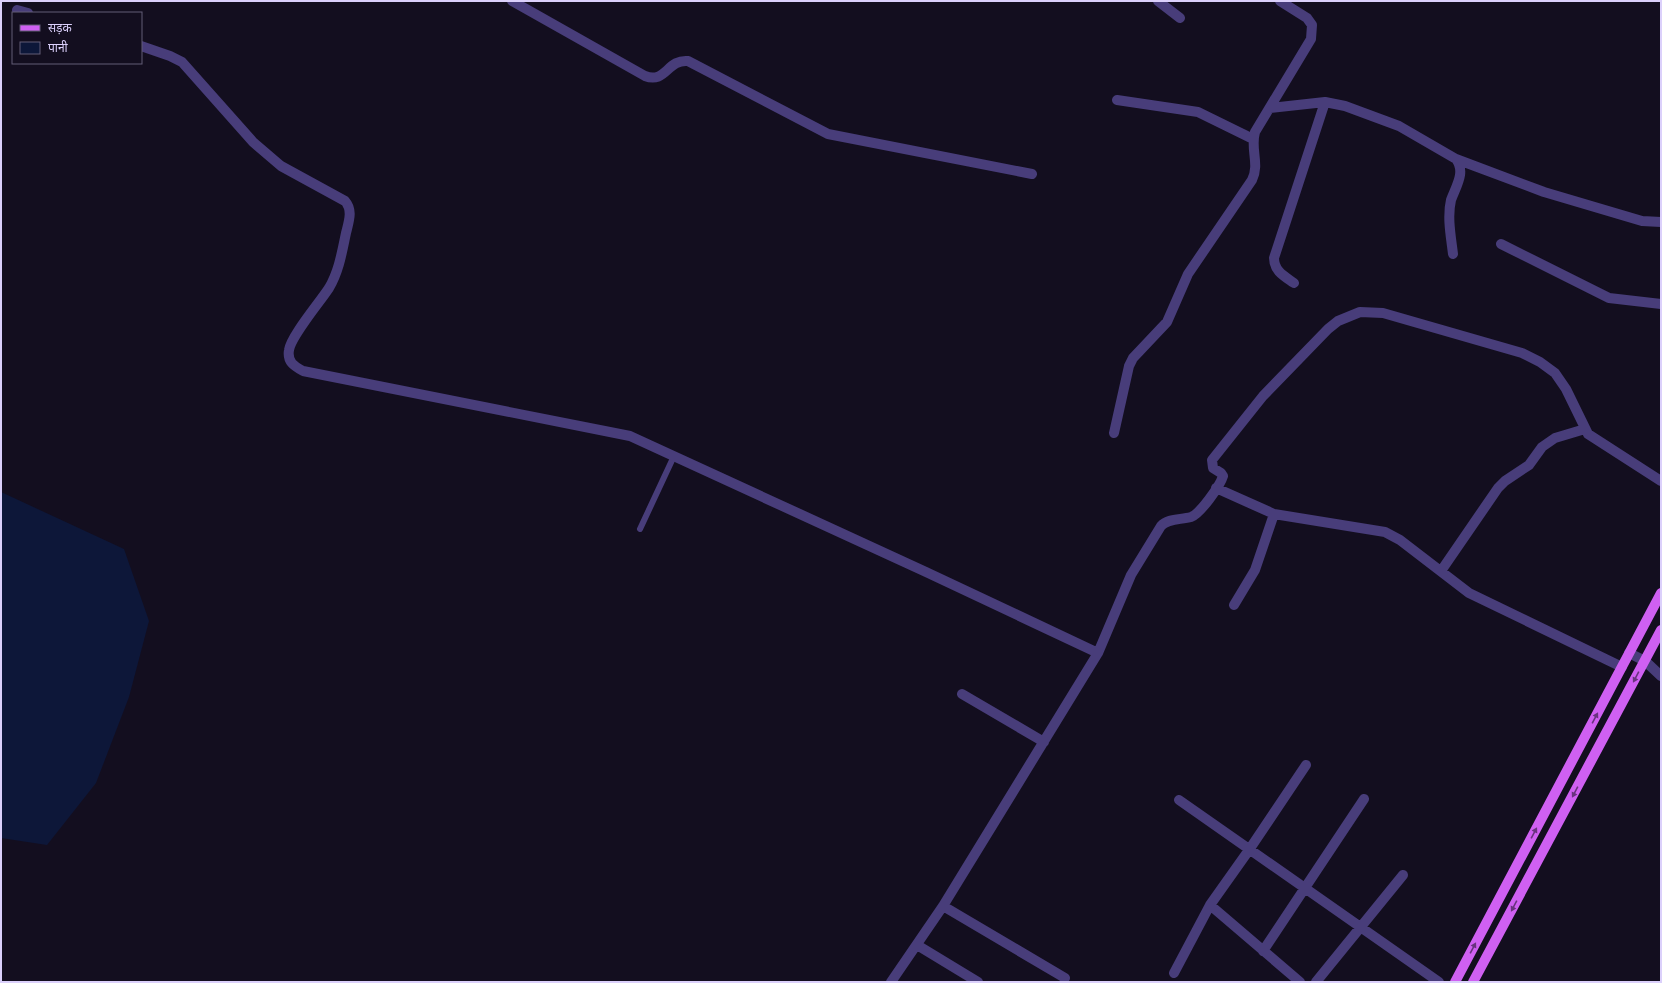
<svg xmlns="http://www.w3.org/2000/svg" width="1662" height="983" font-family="Raleway,'Noto Sans Devanagari',sans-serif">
	<rect width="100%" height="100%" fill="#130e1f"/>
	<!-- water -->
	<path fill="#0d1739" d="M1,492L124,549L149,621L129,697L96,783L47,845L1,838Z"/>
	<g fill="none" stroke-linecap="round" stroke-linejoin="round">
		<!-- lane -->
		<path stroke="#483d7a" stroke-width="6" d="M640,529L674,456"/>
		<!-- street -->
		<path stroke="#483d7a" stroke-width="10" d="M512,1L645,76C666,84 667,59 688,61L828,134L1032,174
			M1158,1L1180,18
			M17,10L28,13
			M141,46L170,56L182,62L253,142L281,166L345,201C353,210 349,221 346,233C342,252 339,271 329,288C320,302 291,336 289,350C287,362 294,366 303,371L630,436L926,572L1098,653
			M1117,100L1198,112L1253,139
			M1270,108L1325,102L1345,106L1399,126L1456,159C1466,172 1456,186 1451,200C1447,217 1451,237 1453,254
			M1456,159L1544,192L1642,221L1661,222
			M1501,244L1609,298L1661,304
			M1294,283C1284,276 1274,271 1274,258L1325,102
			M1114,433L1129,366L1133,358L1167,322L1188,274L1252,180C1260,164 1250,149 1255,132L1311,39L1312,25L1307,18L1280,1
			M1216,488L1274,514L1385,532L1400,540L1469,593L1622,667
			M1441,571L1498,488L1505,481L1529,465L1542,447L1555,438L1585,429
			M1234,605L1255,570L1274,514
			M1629,653L1645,661L1661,676
			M962,694L1044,742
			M1179,800L1439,982
			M1210,905L1300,982
			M943,906L1065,978
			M917,945L978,982
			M1263,951L1364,799
			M1174,973L1210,905L1249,850L1306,765
			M891,982L943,906L1098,653L1131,575L1161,526C1168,518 1181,520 1191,517C1200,514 1220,486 1223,476L1221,473L1213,468L1212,460L1263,396L1328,329L1338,321L1360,312L1383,313L1522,353L1540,362L1555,373L1566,389L1588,434L1661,481
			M1316,982L1403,875"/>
		<!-- primary -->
		<path stroke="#cf60f2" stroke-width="10" d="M1455,982L1661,593
			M1473,982L1661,630"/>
	</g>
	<!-- one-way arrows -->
	<defs><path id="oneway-solid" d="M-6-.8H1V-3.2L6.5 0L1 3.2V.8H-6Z"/></defs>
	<g fill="#68337e">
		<use href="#oneway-solid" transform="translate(1636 677) rotate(118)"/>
		<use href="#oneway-solid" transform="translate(1595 718) rotate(-62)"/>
		<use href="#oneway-solid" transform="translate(1575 792) rotate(118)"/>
		<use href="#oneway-solid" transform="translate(1534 833) rotate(-62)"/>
		<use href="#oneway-solid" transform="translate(1514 906) rotate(118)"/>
		<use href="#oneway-solid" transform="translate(1473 948) rotate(-62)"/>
	</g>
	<!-- border -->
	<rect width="1662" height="983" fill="none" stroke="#dbd0fb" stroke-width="4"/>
	<!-- legend -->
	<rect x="12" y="12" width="130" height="52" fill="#130e1f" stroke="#635c77"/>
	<rect x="20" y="25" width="20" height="6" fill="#cf60f2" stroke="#635c77"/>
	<text x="48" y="32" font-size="12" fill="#dbd0fb">सड़क</text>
	<rect x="20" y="42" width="20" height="12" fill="#0d1739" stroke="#635c77"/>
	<text x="48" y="52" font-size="12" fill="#dbd0fb">पानी</text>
</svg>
